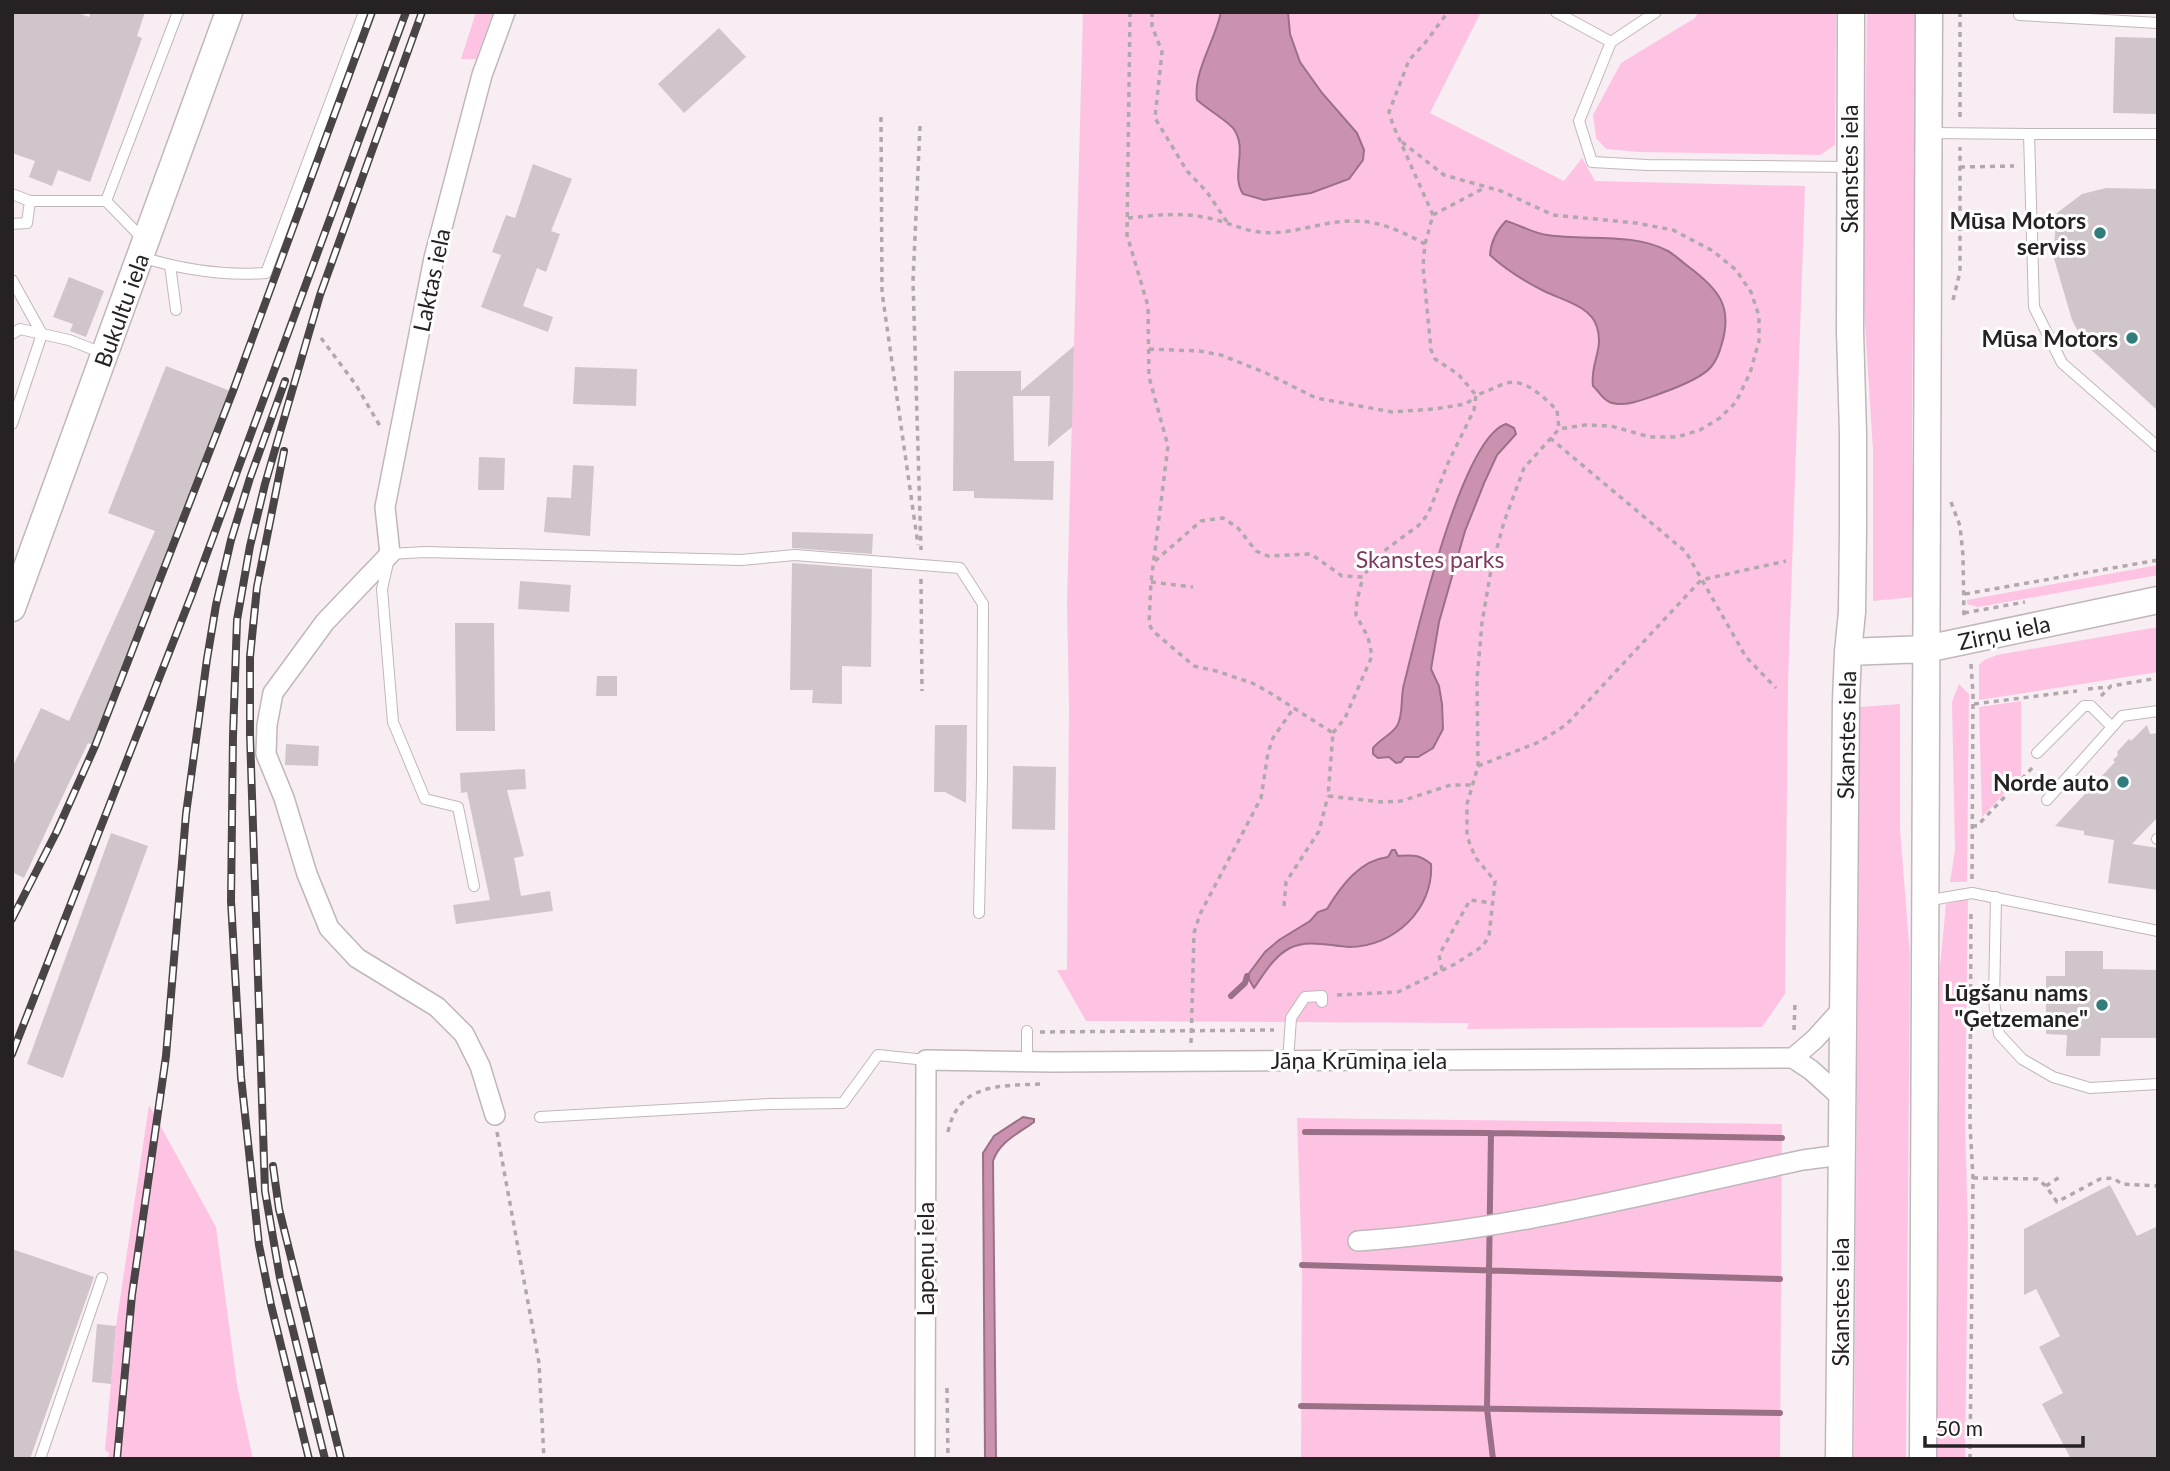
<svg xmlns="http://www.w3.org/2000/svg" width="2170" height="1471" font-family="Lato,sans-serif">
	<rect width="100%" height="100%" fill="#f8edf3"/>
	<!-- green -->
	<path fill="#fec3e2" d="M476,12H493L476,59H461Z
		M1083,12H1481L1430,113L1564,181L1582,158L1595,181L1805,186L1788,683L1785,994L1762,1027L1467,1029L1469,1023L1086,1021L1057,970H1067L1069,708L1067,602Z
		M1698,12H1836L1835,145L1820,155L1640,152L1606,149L1596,138L1593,115L1621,63L1695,18Z
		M1867,12H1916L1912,427L1914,597L1873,601V450L1863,294Z
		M2158,565V575L1978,607L1967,604V600Z
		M2158,627V672L1979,700V665L1984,660L1997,655Z
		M1959,684L1969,694L1967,882H1950L1955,850L1952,702Z
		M2021,701V776L1982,817L1979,707Z
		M1900,704V830L1910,956L1906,1459H1854L1860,707Z
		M1968,899L1965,1121L1968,1231L1965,1459H1934L1935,1019L1946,904Z
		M149,1105L216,1227L237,1385L253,1459H108L109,1453L105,1450L116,1326Z
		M1297,1118L1782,1124L1780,1459H1301L1302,1265Z"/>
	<!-- water -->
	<path fill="#cb92b0" stroke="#9a7086" stroke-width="2" d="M1221,12H1288L1290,34L1300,62L1322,93L1357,133L1364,150L1363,160L1349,179L1311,193L1264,200L1243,194C1230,174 1249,149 1233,128C1227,121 1206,108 1197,100C1193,72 1215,41 1221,12Z
		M1506,221C1520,225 1533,233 1547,235C1585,241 1633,232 1668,251C1675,255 1682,262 1689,267C1718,289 1733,306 1722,343C1720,351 1716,361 1711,367C1701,379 1673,389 1659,394C1645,399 1626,407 1612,403C1602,400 1600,392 1593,386C1590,363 1604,350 1597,327C1591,306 1562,300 1544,291C1526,282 1505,269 1490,255C1491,241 1496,231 1506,221Z
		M1506,424L1514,428L1516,434L1497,455L1485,481L1465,531L1439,622L1431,669L1439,686L1442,704L1443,729L1433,748L1418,757H1405L1401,762L1396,763L1389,757L1378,758L1373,754V748C1379,740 1391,735 1397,726C1404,714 1400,698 1404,684C1416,637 1461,438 1506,424Z
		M1392,850H1395L1398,856C1412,855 1419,854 1431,864C1434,909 1394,947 1349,947C1330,946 1308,939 1290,948C1274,956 1264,974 1254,988L1247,976L1265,952L1279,940L1310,921L1318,912L1327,909C1341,886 1360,860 1388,857Z
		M1023,1117L1034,1119V1122C1018,1134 1000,1141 993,1161L996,1459H985L983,1153L994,1136Z"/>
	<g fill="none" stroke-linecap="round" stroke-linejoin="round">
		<!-- stream -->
		<path stroke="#9a7086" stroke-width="6" d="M1231,996L1245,983L1247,976
			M1305,1132L1491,1133L1782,1138
			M1491,1133L1487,1409L1493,1459
			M1302,1265L1780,1279
			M1301,1406L1780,1413"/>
	</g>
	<!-- building -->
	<path fill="#d0c5cb" d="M12,12H75L89,17L91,12H145L137,36L142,38L90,182L58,170L52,186L29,177L35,161L12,153Z
		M719,28L746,57L684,113L658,84Z
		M2115,37L2158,38V114L2113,113Z
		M533,164L572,179L551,231L560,234L546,272L537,268L523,306L553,317L548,332L481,307L501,255L492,252L506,215L515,218Z
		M2106,188L2158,189V411L2085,344L2072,320L2053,255L2057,213L2082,194Z
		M69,277L104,291L86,337L70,331L73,324L53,317Z
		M1074,346L1072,427L1048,447L1050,396H1013L1014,461H1054L1053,500L974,498V491H953L954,371H1021V391Z
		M166,366L233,392L95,746L88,743L24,878L12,872V768L41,708L69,721L155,531L108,513Z
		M575,367L637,369L636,406L573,404Z
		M479,457L505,458L504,490H478Z
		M573,465L594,466L590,536L544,532L547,497L571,498Z
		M792,532L873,534L872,554L792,548Z
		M792,563L872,569L871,667L842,666V704L812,703L813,690H790Z
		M520,581L571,585L569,612L518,609Z
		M455,623H494L495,731H456Z
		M597,676H617V696H596Z
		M935,725H967L966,803L945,792H934Z
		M2147,725L2150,734L2158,733V817L2132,844L2158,848V890L2108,883L2114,840L2084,835V831L2055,826L2115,762L2113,760L2118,755L2117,752L2129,739L2131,741Z
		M286,744L319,746L318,766L285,765Z
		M1013,766L1056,767L1055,830L1012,829Z
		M525,769L526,789L507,790L524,856L514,858L521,896L550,891L553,911L456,924L453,905L490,900L467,792L461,793L460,773Z
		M111,833L148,846L63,1078L27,1064Z
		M2065,951H2103V969L2158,970V1038H2101L2100,1056H2066L2067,1035L2046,1034V976H2065Z
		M2110,1185L2137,1236L2158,1226V1459H2071L2042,1404L2063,1393L2039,1347L2060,1336L2036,1289L2024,1295V1229Z
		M12,1249L94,1277L30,1459H12Z
		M97,1324L116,1326L111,1384L92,1382Z"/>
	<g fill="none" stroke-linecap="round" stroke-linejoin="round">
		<!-- lane casing -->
		<g stroke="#c0b6bb" stroke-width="12">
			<path id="lane" d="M1556,12L1611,42
				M1656,12L1611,42L1579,121L1592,162L1647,165L1848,167
				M2019,12V15L2158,23
				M1931,133L2029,134L2034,307L2062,363L2158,447
				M2029,134H2158
				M12,194L30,201H106
				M12,224L27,223L30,201
				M143,239L106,201L178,12
				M141,257C180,269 224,276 266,273L364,12
				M170,265L176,310
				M12,280L42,334L12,424
				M12,334L20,329L69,340L105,354
				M2037,753L2084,706H2091L2112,727
				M2047,800L2122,716L2158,711
				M2157,839H2158
				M474,886L458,807L425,799L393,722L382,589L390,554L425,552L741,560L795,555L960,568L983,604L982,778L979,913
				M1996,897L1994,1001L1999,1034L2022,1059L2053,1077L2090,1088L2158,1084
				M1925,901L1972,893L2158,931
				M1027,1061V1031
				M1288,1061L1291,1018L1305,997L1322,996V1002
				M540,1117L769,1104L843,1103L878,1055L926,1060
				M40,1459L102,1278"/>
		</g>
		<!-- street casing -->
		<g stroke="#c0b6bb" stroke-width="22">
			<path id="street" d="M1793,1058L1815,1039L1843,1008
				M495,1115L480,1066L464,1034L437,1007L357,958L329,928L307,874L284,798L266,754L267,725L273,693L325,622L390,554L385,507L434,258L482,75L505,12
				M1358,1241C1508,1231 1656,1191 1803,1160L1841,1155
				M925,1459L926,1060L1053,1062L1793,1058L1811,1070L1842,1098"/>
		</g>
		<!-- secondary casing -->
		<g stroke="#c0b6bb" stroke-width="29">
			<path id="secondary" d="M12,608L229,12
				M1848,652L1926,649L2158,600
				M1839,1459L1846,701L1848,652L1852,612L1853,529V433L1850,331L1851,12
				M1923,1459L1929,12"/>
		</g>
		<!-- path -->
		<path stroke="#b0a8ac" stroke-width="3.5" stroke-dasharray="5 5" stroke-linecap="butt" d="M1130,12L1127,235L1148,306L1149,377L1168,446L1151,582L1149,624L1153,631L1194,666L1216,671L1252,683L1267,691L1333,733L1328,796L1382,802L1401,801L1451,785H1473
			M1152,12V26L1162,52L1155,118L1187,171L1207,192L1227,222
			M1960,12V119
			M881,117L882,292L918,545
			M920,126L913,281L921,550
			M1402,142L1444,175L1501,191L1553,215L1636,223L1673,230L1713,251L1736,270L1751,292L1759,316V341L1750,373L1736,402L1720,418L1700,430L1677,437H1650L1611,426L1585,425L1559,429
			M1960,167L2014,166
			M1433,215L1484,188
			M1128,218C1155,215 1182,212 1208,218C1226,221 1241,230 1259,232C1292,236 1323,220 1355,221C1380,221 1403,232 1425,244
			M1953,300L1960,272V147
			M321,338L356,385L380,426
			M1149,349L1199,351L1221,355L1266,373L1316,398L1392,412L1434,409L1466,404L1475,397
			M1550,438L1686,552L1746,657L1776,688
			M1951,502L1960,526L1963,555L1964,618
			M1155,561L1201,521L1223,518L1238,528L1256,551L1268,556L1311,554L1342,576L1363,577L1376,557L1419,525L1428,514L1448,463L1474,410L1476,395
			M921,579L922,691
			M1151,582L1193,587
			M1965,594L2158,560
			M1964,613L2025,602
			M1971,664L1973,694L1972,880
			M2088,689L2108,687
			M2101,696L2111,686L2158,678
			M1974,704L2077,691
			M1333,733L1345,718L1372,656L1368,637L1356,615L1357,600L1363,577
			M1478,766L1539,742L1566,725L1701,580L1786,561
			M1972,826H1977L2033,767
			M1284,906L1286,882L1319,831L1328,796
			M1442,970L1439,955L1470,900L1493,903
			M1337,995L1398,992L1455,964L1483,946L1489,936L1495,881L1475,857L1467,836V804L1478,766L1477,679L1482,623L1491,570L1504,522L1524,468L1559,429L1557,410C1543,397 1524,376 1503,384C1494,388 1486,392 1476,395L1458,374L1435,359L1431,350L1423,266L1425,244L1433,215L1393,125L1389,112L1409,60L1425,43L1448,12
			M1794,1030L1795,1002
			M1040,1032L1274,1030
			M1191,1043L1194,933L1200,914L1261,798L1268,753L1273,738L1293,709
			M497,1132L539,1363L544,1459
			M948,1132C958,1083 1000,1086 1040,1084
			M1973,1178L2037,1179L2046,1186L2057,1202L2100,1179L2113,1178L2122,1184L2158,1186
			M2046,1186L2061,1176
			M947,1388L948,1459
			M1970,1459L1973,1178L1970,1124L1971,909"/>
		<!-- lane -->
		<use href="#lane" stroke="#fff" stroke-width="10"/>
		<!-- street -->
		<use href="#street" stroke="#fff" stroke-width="19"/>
		<!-- secondary -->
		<use href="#secondary" stroke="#fff" stroke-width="26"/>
		<!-- rail casing -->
		<g stroke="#494446" stroke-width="8">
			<path id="rail" d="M284,451L257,587L250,657V735L265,1191L280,1278L325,1459
				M12,919L57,831L95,746L233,391L372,12
				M12,1054L192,594L406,12
				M273,1166L279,1209L341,1459
				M117,1459L132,1295L166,1056L186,814L207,659L216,605L231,540L250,478L285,381
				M309,1459L271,1305L259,1245L241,1077L231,901L233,736L237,620L250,546L265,484L320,295L422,12"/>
		</g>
		<!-- rail -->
		<use href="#rail" stroke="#fefefe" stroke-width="5" stroke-dasharray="16" stroke-linecap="butt"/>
	</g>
	<!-- markers -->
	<g fill="#337c7d" stroke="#fefefe" stroke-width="2.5">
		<circle cx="2100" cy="233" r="7"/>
		<circle cx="2132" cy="338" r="7"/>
		<circle cx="2123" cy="782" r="7"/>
		<circle cx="2102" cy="1005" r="7"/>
	</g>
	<g text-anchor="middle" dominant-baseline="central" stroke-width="6" stroke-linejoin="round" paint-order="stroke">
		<!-- street labels -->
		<g font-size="23" fill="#262224" stroke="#fefefe">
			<text transform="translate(1849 169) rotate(-90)">Skanstes iela</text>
			<text transform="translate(431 280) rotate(-78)">Laktas iela</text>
			<text transform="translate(121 310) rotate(-70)">Bukultu iela</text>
			<text transform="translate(2004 632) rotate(-12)">Zirņu iela</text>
			<text transform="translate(1846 735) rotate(-89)">Skanstes iela</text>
			<text x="1359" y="1060">Jāņa Krūmiņa iela</text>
			<text transform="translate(925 1259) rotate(-90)">Lapeņu iela</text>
			<text transform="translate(1840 1302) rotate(-90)">Skanstes iela</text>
		</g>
		<!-- poi labels -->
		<g font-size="23" font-weight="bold" fill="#262224" stroke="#fefefe" text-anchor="end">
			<text x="2086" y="220">Mūsa Motors<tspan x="2086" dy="26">serviss</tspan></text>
			<text x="2118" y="338">Mūsa Motors</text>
			<text x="2109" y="782">Norde auto</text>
			<text x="2088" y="992">Lūgšanu nams<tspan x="2088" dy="26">"Ģetzemane"</tspan></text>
		</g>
		<!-- park labels -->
		<g font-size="23" fill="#7e3961" stroke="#fefefe">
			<text x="1430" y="559">Skanstes parks</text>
		</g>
	</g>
	<!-- border -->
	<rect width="2170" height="1471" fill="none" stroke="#262224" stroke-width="28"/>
	<!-- scale -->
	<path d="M1925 1436v10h158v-10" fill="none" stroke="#262224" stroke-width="3.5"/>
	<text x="1936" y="1436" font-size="21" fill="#262224" stroke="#fefefe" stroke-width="5" paint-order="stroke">50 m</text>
</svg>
